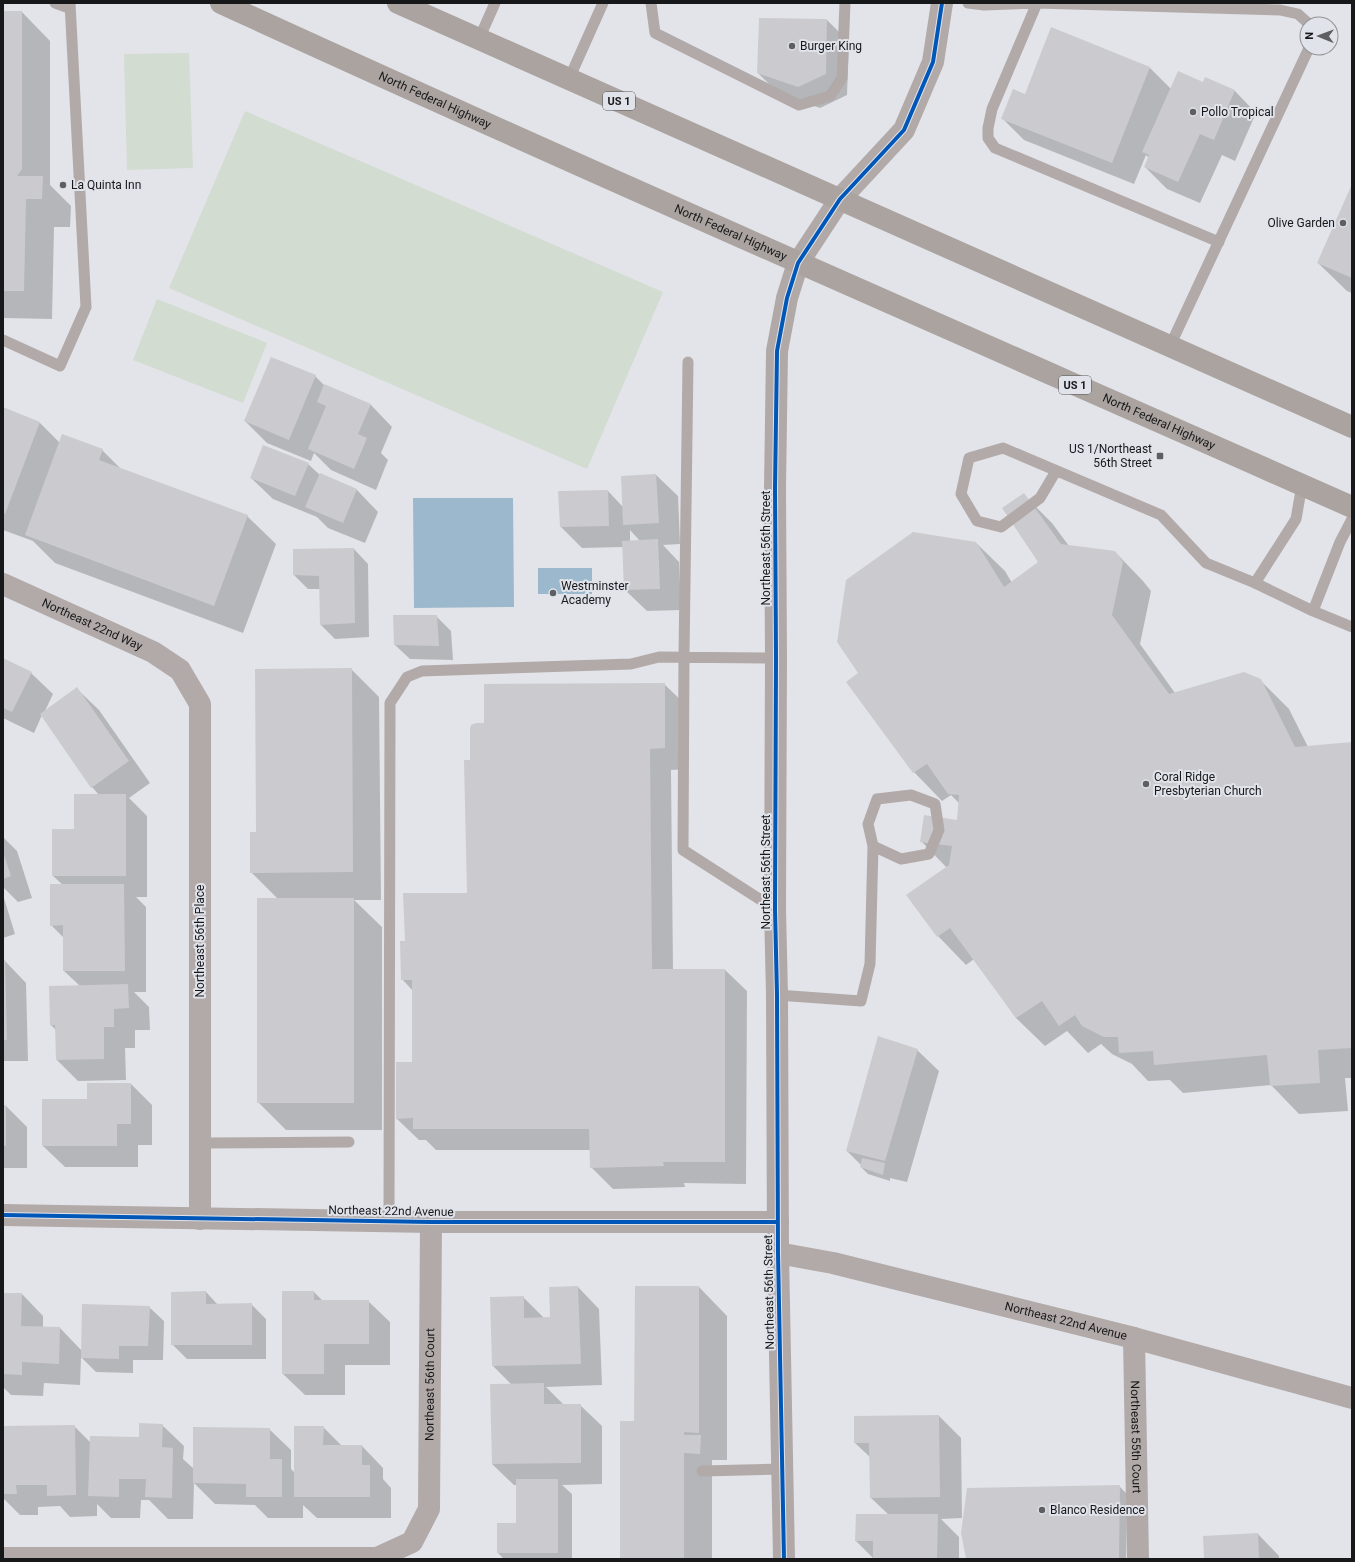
<svg xmlns="http://www.w3.org/2000/svg" width="1355" height="1562" font-family="Roboto,sans-serif">
	<rect width="100%" height="100%" fill="#e3e4e9"/>
	<!-- green -->
	<path fill="#d2dcd1" d="M189,53L193,168L127,170L124,54Z
		M245,111L663,292L587,469L169,288Z
		M157,299L267,343L243,403L133,360Z"/>
	<!-- water -->
	<path fill="#9bb8cc" d="M413,498H513L514,607L414,608Z
		M538,568H592V594H538Z"/>
	<!-- shadow -->
	<path fill="#0003" fill-rule="evenodd" d="M3,12H22L50,41V185L71,206L70,227H54L52,319L3,318Z
		M827,20L849,42L847,95L820,108L779,94L758,73Z
		M1150,68L1171,89L1204,84L1206,78L1235,91L1256,113L1235,161L1222,155L1200,203L1167,189L1145,167L1149,158L1146,155L1134,184L1024,140L1003,119L1025,95Z
		M1352,186V293L1347,291L1318,263Z
		M315,376L325,386L371,405L392,427L381,453L388,460L376,490L331,470L314,453L311,461L267,443L245,421Z
		M3,408L40,423L60,443L102,450L121,469L247,516L276,544L243,633L55,563L33,541L3,530Z
		M308,464L320,475L357,490L378,512L365,543L328,528L317,517L273,499L251,478Z
		M656,475L678,496L680,544L663,545L679,562L681,610L647,611L625,590L623,547L582,548L561,527L608,491L623,507ZM630,530L640,541H630Z
		M1024,495L1052,523L1069,546L1115,552L1143,581L1151,591L1140,644L1175,693L1260,680L1289,709L1308,747L1352,743V1078H1345L1348,1111L1299,1114L1271,1085L1183,1093L1170,1080L1148,1081L1132,1064L1112,1054L1101,1044L1088,1053L1067,1031L1045,1046L1016,1018L974,959L966,965L938,936L908,896L947,868L921,841L958,821L960,804L951,795L942,801L914,772L860,673L976,543L1005,571L1012,583L1039,563Z
		M354,549L368,564L369,637L335,639L321,625L320,589H308L294,575Z
		M436,616L451,631L453,660L410,659L395,645Z
		M3,659L31,673L53,694L44,713L77,689L99,710L150,783L129,798L147,816V897H136L146,907V992H134L149,1007L150,1030H135V1048H125L126,1080L78,1081L57,1060L56,1030L51,1025L80,986L64,971V938L51,925L63,885L53,876L75,830L99,795L92,787L42,715L34,733L3,718Z
		M351,669L379,697L381,900H354L382,927V1130H286L258,1102L278,899L251,872L257,833Z
		M664,684L686,705V769L671,770L673,970H725L747,991L746,1184L684,1183L685,1187L613,1189L591,1167V1150H436L426,1140H419L397,1119L413,1063V991L402,979L406,942L468,894L471,761L485,724Z
		M3,837L17,851L32,898L18,902L3,887Z
		M3,895L15,934L3,938Z
		M3,961H5L26,983L28,1061H3Z
		M917,1050L939,1071L907,1182L890,1178V1181L868,1174L861,1167V1165L847,1151Z
		M131,1084L152,1105V1145H138V1167H65L43,1146L88,1100Z
		M3,1106H6L27,1127V1168H3Z
		M578,1287L599,1309L602,1385L546,1387L564,1405H580L602,1426V1484L562,1485L572,1494V1559H504L498,1553V1524H517V1485H514L492,1464L512,1385L493,1366L523,1297L545,1319L551,1318Z
		M636,1287H699L727,1316V1460H712V1559H621L635,1422Z
		M206,1292L218,1305L251,1304L266,1319V1359H187L172,1344Z
		M314,1292L323,1301H368L390,1322V1365H345V1395H305L283,1374Z
		M3,1294H22L43,1316V1328H60L82,1351L149,1307L164,1321L163,1360H133V1373L96,1372L81,1357L80,1385L44,1383L43,1396L11,1395L3,1387Z
		M939,1416L961,1438L962,1518L941,1519L959,1537V1559H874L856,1541L889,1515L871,1498V1458L855,1443Z
		M162,1425L184,1446L183,1459L194,1469L269,1429L291,1450V1469L295,1473L323,1427L342,1446H362L383,1468V1479L391,1488V1518H317L303,1505V1518H268L255,1505L215,1504L194,1483L193,1519H168L149,1500H141L140,1518H111L97,1504V1516L70,1517L60,1506L38,1507V1515H20L3,1498V1427L74,1426L90,1442L140,1438Z
		M1120,1487L1127,1494L1126,1559H967Z
		M1258,1534L1279,1556V1559H1205Z"/>
	<!-- building -->
	<path fill="#cbcbcf" d="M3,11H22V169L17,176H43L42,199H26L24,291H3Z
		M759,18L827,19L826,74L798,87L757,73Z
		M1051,27L1150,67L1112,163L1001,119L1013,89L1025,94Z
		M1178,71L1203,82L1205,77L1235,90L1214,140L1200,134L1178,182L1144,167L1149,155L1142,152Z
		M1352,184V278L1317,263Z
		M271,357L316,375L289,440L244,421Z
		M324,384L371,404L358,434L367,438L354,469L308,449L326,406L317,402Z
		M3,407L40,422L5,514L3,513Z
		M62,434L103,449L99,460L248,515L214,606L25,535Z
		M263,445L309,463L295,496L250,478Z
		M320,473L357,489L343,523L305,507Z
		M656,474L659,523L623,525L621,476Z
		M608,490L609,526L560,527L558,491Z
		M1024,493L1061,544L1115,551L1123,562L1112,615L1169,694L1244,672L1261,679L1295,747L1352,742V1048L1318,1050L1320,1083L1270,1086L1267,1055L1154,1065L1153,1051L1119,1053L1118,1037H1104L1082,1026L1075,1015L1059,1026L1042,1001L1016,1018L950,928L937,937L906,895L949,865L952,846L920,842L924,815L957,820L959,795L948,794L927,764L913,773L846,682L858,673L837,642L846,580L913,532L976,542L1004,587L1038,562L1002,508Z
		M658,539L660,589L624,590L622,541Z
		M354,548L355,623L320,625L319,576L293,575V549Z
		M393,615H437L439,646L394,645Z
		M3,658L32,672L12,712L3,708Z
		M352,668L353,872L250,873V832H256L255,669Z
		M665,683V748L650,749L652,969H725V1162H663L664,1166L590,1168L589,1129H413V1118L396,1119V1062H412V980H401L400,941H405L403,893H467L464,760H470V728L471,725L476,723H484V684Z
		M77,687L129,761L91,788L40,714Z
		M74,794H126V876H52V829H74Z
		M3,852L11,876L3,879Z
		M50,884H124L125,971H63V925L50,926Z
		M257,898H354V1103H257Z
		M3,960H5L7,1040H3Z
		M128,984L129,1008L114,1009V1027H104V1059L56,1060L55,1025H50L49,986Z
		M878,1036L918,1049L885,1161L846,1151Z
		M87,1083H131V1124H117V1146H42V1099H87Z
		M3,1105H6V1146H3Z
		M862,1158L885,1163L883,1175L860,1167Z
		M578,1286L581,1364L492,1366L490,1297L524,1296V1318L550,1317L549,1287Z
		M635,1286H699V1433L684,1432V1435H701L700,1454L684,1453V1559H620V1421H634Z
		M206,1291V1304L252,1303V1345H171V1292Z
		M282,1291H314V1300H369V1344H324V1374H282Z
		M3,1293H22L21,1326L60,1327L59,1364L22,1362V1375L3,1374Z
		M82,1304L150,1306L148,1346H119V1359L81,1358Z
		M544,1383V1404H581V1463L492,1464L490,1384Z
		M939,1415L940,1497L870,1498L869,1443H854V1416Z
		M139,1423L163,1424L162,1447L173,1448L172,1498L145,1497L146,1479H119V1497L88,1496L90,1436L139,1437Z
		M75,1425L76,1495L47,1496V1485H16L17,1494H3V1426Z
		M294,1426H324L323,1445H362V1465H370V1497H294Z
		M193,1427L270,1428V1459H282V1497H246V1484L193,1483Z
		M516,1479H558V1553H497V1523H516Z
		M1120,1485L1119,1559H966L961,1533L967,1488Z
		M856,1514H938L937,1559H873V1541H855Z
		M1258,1533L1259,1559H1204L1203,1536Z"/>
	<g fill="none" stroke-linecap="round" stroke-linejoin="round">
		<!-- lane -->
		<path stroke="#b2aaa8" stroke-width="11" d="M55,3L69,8
			M651,3L655,33L799,105L830,96L842,78L845,3
			M968,3L984,5L1037,3L1280,10L1298,14L1309,24
			M1037,3L992,109L988,128V138L995,148L1219,242
			M479,39L495,3
			M569,79L603,3
			M3,340L60,366L86,307L70,3
			M1170,346L1309,48
			M688,362L684,656L683,850L775,909
			M1056,471L1040,498L1001,527L977,521L961,494L969,458L1003,448L1161,515L1206,563L1255,583L1313,611L1352,627
			M1255,583L1296,519L1302,485
			M1313,611L1340,542L1352,519
			M777,995L861,1001L870,964L873,846L868,824L877,799L911,795L935,804L939,830L929,854L901,859L873,846
			M201,1143L349,1142
			M389,1221L390,703L407,677L422,671L631,664L659,657L776,658
			M702,1471L783,1469"/>
		<!-- street -->
		<g stroke="#b2aaa8" stroke-width="22">
			<path d="M840,199L904,130L933,62L942,3"/>
			<path id="s1" d="M3,584L153,652L180,670L200,704V1219"/>
			<path d="M3,1215L431,1222H778"/>
			<path id="s2" d="M778,1253L833,1263L1134,1338L1352,1398"/>
			<path id="s3" d="M1134,1338L1138,1559"/>
			<path id="s4" d="M3,1558H377L412,1542L429,1509L431,1222"/>
		</g>
		<!-- secondary -->
		<path stroke="#b1a9a8" stroke-width="22" d="M784,1559L778,1253L777,995L775,909L776,658L775,488L777,351L787,298L798,263L840,199"/>
		<!-- primary -->
		<g stroke="#aaa39f" stroke-width="22">
			<path id="s5" d="M221,3C596,175 975,340 1352,507"/>
			<path d="M398,3L1352,427"/>
		</g>
		<!-- cycleway casing -->
		<g stroke="#e1e3eb" stroke-width="6">
			<path id="cycleway" d="M3,1215L431,1222H778
				M784,1559L778,1253L777,995L775,909L776,658L775,488L777,351L787,298L798,263L840,199L904,130L933,62L942,3"/>
		</g>
		<!-- cycleway -->
		<use href="#cycleway" stroke="#0057b8" stroke-width="4"/>
	</g>
	<!-- markers -->
	<g fill="#5e5f62" stroke="#e1e3eb" stroke-width="1.5">
		<circle cx="792" cy="46" r="4"/>
		<circle cx="1193" cy="112" r="4"/>
		<circle cx="63" cy="185" r="4"/>
		<circle cx="1343" cy="223" r="4"/>
		<rect x="1156" y="452" width="8" height="8" rx="2"/>
		<circle cx="553" cy="593" r="4"/>
		<circle cx="1146" cy="784" r="4"/>
		<circle cx="1042" cy="1510" r="4"/>
	</g>
	<g text-anchor="middle" dominant-baseline="central" stroke-width="4" stroke-linejoin="round" paint-order="stroke">
		<!-- shield labels -->
		<g fill="#e1e3eb" stroke="#545559" stroke-width="1">
			<rect x="603" y="92" width="32" height="18" rx="3"/>
			<rect x="1059" y="376" width="32" height="18" rx="3"/>
		</g>
		<g font-size="11" font-weight="bold" fill="#17181a">
			<text x="619" y="101">US 1</text>
			<text x="1075" y="385">US 1</text>
		</g>
		<!-- poi labels -->
		<g font-size="12" fill="#17181a" stroke="#e1e3eb" text-anchor="start">
			<text x="800" y="46">Burger King</text>
			<text x="1201" y="112">Pollo Tropical</text>
			<text x="71" y="185">La Quinta Inn</text>
			<text x="1335" y="223" text-anchor="end">Olive Garden</text>
			<text x="1152" y="449" text-anchor="end">US 1/Northeast<tspan x="1152" dy="14">56th Street</tspan></text>
			<text x="561" y="586">Westminster<tspan x="561" dy="14">Academy</tspan></text>
			<text x="1154" y="777">Coral Ridge<tspan x="1154" dy="14">Presbyterian Church</tspan></text>
			<text x="1050" y="1510">Blanco Residence</text>
		</g>
		<!-- street labels -->
		<g font-size="12" fill="#17181a" stroke="#e1e3eb">
			<text stroke="none"><textPath href="#s5" startOffset="235">North Federal Highway</textPath></text>
			<text stroke="none"><textPath href="#s5" startOffset="559">North Federal Highway</textPath></text>
			<text stroke="none"><textPath href="#s5" startOffset="1027">North Federal Highway</textPath></text>
			<text transform="translate(766 548) rotate(-90)">Northeast 56th Street</text>
			<text stroke="none"><textPath href="#s1" startOffset="98">Northeast 22nd Way</textPath></text>
			<text transform="translate(766 872) rotate(-90)">Northeast 56th Street</text>
			<text transform="translate(200 941) rotate(-90)">Northeast 56th Place</text>
			<text transform="translate(391 1211) rotate(1)">Northeast 22nd Avenue</text>
			<text transform="translate(769 1292) rotate(-91)">Northeast 56th Street</text>
			<text stroke="none"><textPath href="#s2" startOffset="296">Northeast 22nd Avenue</textPath></text>
			<text stroke="none"><textPath href="#s4" startOffset="574">Northeast 56th Court</textPath></text>
			<text stroke="none"><textPath href="#s3" startOffset="99">Northeast 55th Court</textPath></text>
		</g>
	</g>
	<!-- border -->
	<rect width="1355" height="1562" fill="none" stroke="#17181a" stroke-width="8"/>
	<!-- north arrow -->
	<g transform="translate(1319 36) rotate(271)"><circle r="19" fill="#e1e3eb" stroke="#909297"/>
	<path d="M0-3L7 15L0 10L-7 15Z" fill="#5e5f62"/>
	<text y="-6" font-size="11" font-weight="bold" text-anchor="middle" fill="#17181a">N</text>
	</g>
</svg>
